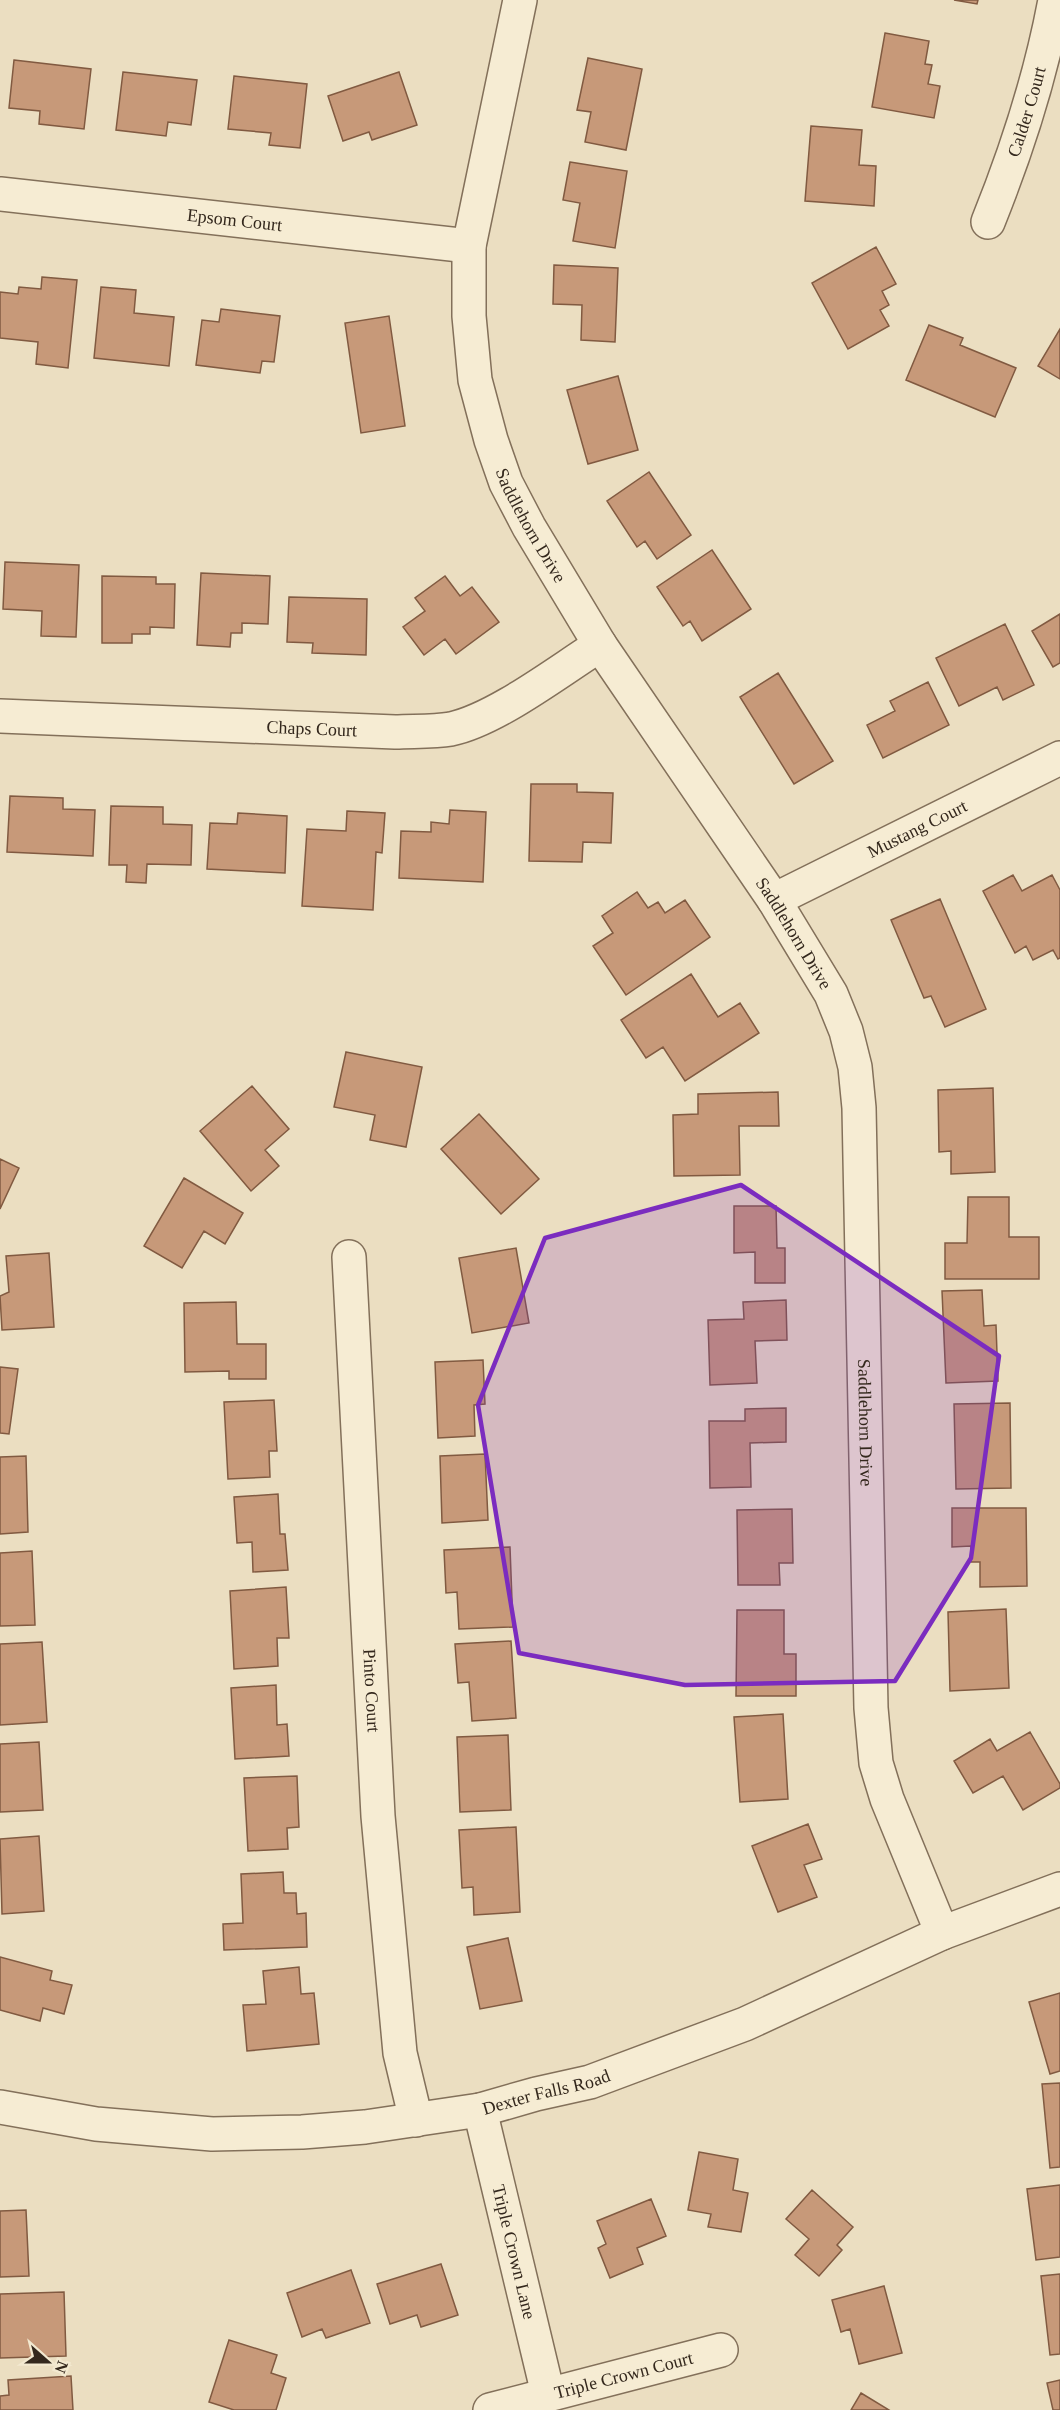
<svg xmlns="http://www.w3.org/2000/svg" width="1060" height="2410" font-family="Georgia,serif">
	<rect width="100%" height="100%" fill="#ebdec1"/>
	<!-- building -->
	<path fill="#c79979" stroke="#815a41" stroke-width="1.5" d="M954,0H978L977,4Z
		M885,33L929,41L925,64L932,65L928,84L940,86L934,118L872,107Z
		M588,58L642,69L626,150L585,142L591,112L577,110Z
		M14,60L91,69L84,129L39,124L40,111L9,108Z
		M123,72L197,80L191,125L168,122L166,136L116,130Z
		M399,72L417,125L372,140L369,132L343,141L328,96Z
		M234,76L307,84L300,148L269,145L271,133L228,129Z
		M811,126L862,130L859,165L876,166L874,206L805,201Z
		M570,162L627,171L615,248L573,241L580,203L563,200Z
		M876,247L896,284L882,291L889,305L880,310L889,326L848,349L812,283Z
		M554,265L618,268L615,342L581,340L582,305L553,304Z
		M42,277L77,280L68,368L36,364L38,342L0,338V292L18,294L19,287L41,289Z
		M101,287L136,290L134,313L174,317L169,366L94,358Z
		M221,309L280,316L274,362L262,361L260,373L196,365L202,320L219,322Z
		M389,316L405,426L361,433L345,323Z
		M929,325L963,338L960,345L1016,368L995,417L906,380Z
		M1060,329V379L1038,366Z
		M618,376L638,450L588,464L567,390Z
		M649,472L691,535L657,559L645,541L637,547L607,501Z
		M712,550L751,609L702,641L690,621L683,626L657,587Z
		M5,562L79,565L76,637L41,636L42,611L3,609Z
		M201,573L270,576L268,624L242,623V633H231L230,647L197,645Z
		M102,576L156,577V584H175L174,628L150,627V634H132V643H102Z
		M445,576L460,596L472,587L499,622L456,654L445,639L424,655L403,627L425,611L415,598Z
		M289,597L367,599L366,655L312,653L313,643L287,642Z
		M1060,614V663L1053,667L1032,631Z
		M1005,624L1034,685L1003,700L997,687L959,706L936,658Z
		M778,673L833,761L794,784L740,697Z
		M928,682L949,725L883,758L867,725L895,711L890,701Z
		M531,784H577V792L613,793L611,843L583,842L582,862L529,861Z
		M10,796L63,798V809L95,810L93,856L7,852Z
		M111,806L163,807V824L192,825L191,865L147,864L146,883L126,882L127,865H109Z
		M450,810L486,812L483,882L399,878L401,831L431,832V822L449,824Z
		M347,811L385,813L382,853L376,852L373,910L302,906L307,829L346,831Z
		M238,813L287,816L285,873L207,869L210,823L237,824Z
		M1013,875L1022,891L1052,875L1060,890V958L1058,959L1053,950L1033,960L1026,946L1015,953L983,891Z
		M637,892L648,908L658,902L665,913L685,900L710,937L626,995L593,946L613,933L602,916Z
		M940,899L986,1009L945,1027L931,996L924,998L891,920Z
		M691,974L718,1017L740,1003L759,1033L685,1081L663,1047L646,1058L621,1020Z
		M346,1052L422,1067L406,1147L370,1140L375,1115L334,1107Z
		M252,1086L289,1129L265,1150L279,1166L251,1191L200,1131Z
		M993,1088L995,1172L951,1174V1151L939,1152L938,1090Z
		M778,1092L779,1126H739L740,1175L674,1176L673,1115L698,1114V1094Z
		M479,1114L539,1179L501,1214L441,1149Z
		M0,1159L19,1168L0,1209Z
		M184,1178L243,1213L225,1244L204,1231L182,1268L144,1246Z
		M968,1197H1009V1237H1039V1279H945V1243H967Z
		M734,1206H776L777,1248H785V1283H755V1252L734,1253Z
		M516,1248L529,1323L472,1333L459,1258Z
		M49,1253L54,1327L2,1330L0,1296L9,1292L6,1256Z
		M982,1290L984,1326L996,1325L998,1381L946,1383L942,1291Z
		M786,1300L787,1340L755,1341L757,1383L710,1385L708,1320L744,1319L743,1302Z
		M236,1302L237,1344H266V1379H229V1371L185,1372L184,1303Z
		M483,1360L485,1404L474,1405L475,1436L438,1438L435,1362Z
		M0,1367L18,1369L9,1434L0,1433Z
		M274,1400L277,1451H269L270,1477L228,1479L224,1402Z
		M1010,1403L1011,1488L956,1489L954,1404Z
		M786,1408V1442L750,1443L751,1487L710,1488L709,1421H745V1409Z
		M485,1454L488,1520L442,1523L440,1456Z
		M26,1456L28,1532L0,1534V1457Z
		M278,1494L280,1534H285L288,1570L253,1572L252,1542L237,1543L234,1497Z
		M952,1508H1026L1027,1586L980,1587V1562H971V1546L952,1547Z
		M792,1509L793,1563H779L780,1585H738L737,1510Z
		M510,1547L513,1627L459,1629L457,1592L446,1593L444,1550Z
		M32,1551L35,1625L0,1626V1553Z
		M286,1587L289,1638H277L278,1666L234,1669L230,1591Z
		M1006,1609L1009,1688L950,1691L948,1612Z
		M737,1610H784V1654H796V1696H736Z
		M511,1641L516,1718L472,1721L469,1682L458,1683L455,1644Z
		M42,1642L47,1722L0,1725V1644Z
		M276,1685L277,1725L287,1724L289,1756L235,1759L231,1688Z
		M783,1714L788,1799L740,1802L734,1717Z
		M1030,1732L1060,1784V1788L1023,1810L1003,1776L973,1793L954,1761L990,1739L997,1751Z
		M508,1735L511,1810L460,1812L457,1737Z
		M39,1742L43,1810L0,1812V1744Z
		M297,1776L299,1827L287,1828L288,1849L248,1851L244,1778Z
		M808,1824L822,1859L804,1865L817,1897L778,1912L752,1846Z
		M516,1827L520,1912L474,1915L473,1887L462,1888L459,1830Z
		M39,1836L44,1911L2,1914L0,1839Z
		M283,1872L284,1893H296L297,1914L306,1913L307,1947L224,1950L223,1924L243,1923L241,1874Z
		M508,1938L522,2001L480,2009L467,1947Z
		M0,1957L52,1971L50,1980L72,1985L64,2014L43,2008L40,2021L0,2010Z
		M299,1967L301,1994L314,1993L319,2044L247,2051L243,2005L266,2004L263,1971Z
		M1060,1993V2071L1050,2074L1029,2002Z
		M1060,2083V2167L1050,2168L1042,2084Z
		M699,2152L738,2159L733,2190L748,2193L741,2232L708,2227L711,2214L688,2210Z
		M1060,2185V2257L1036,2260L1027,2189Z
		M812,2190L853,2227L837,2245L842,2250L819,2276L795,2255L809,2239L786,2219Z
		M651,2199L666,2236L637,2248L643,2264L610,2278L598,2248L606,2244L597,2221Z
		M26,2210L29,2276L0,2277V2211Z
		M441,2264L458,2315L421,2327L417,2315L390,2324L377,2284Z
		M351,2270L370,2323L326,2338L322,2329L302,2337L287,2293Z
		M1060,2274V2354L1050,2355L1041,2276Z
		M884,2286L902,2353L859,2364L850,2329L841,2332L832,2300Z
		M64,2292L66,2356L0,2358V2294Z
		M229,2340L277,2355L271,2373L286,2378L276,2410H234L209,2402Z
		M71,2376L73,2410H0V2396L9,2395L8,2380Z
		M1060,2380V2410H1053L1047,2383Z
		M861,2393L889,2410H851Z"/>
	<g fill="none" stroke-linecap="round" stroke-linejoin="round">
		<!-- minor casing -->
		<g stroke="#83705a" stroke-width="36">
			<g id="minor">
				<path id="s1" d="M520,0L469,246V316L475,380L491,440L506,483L529,527L600,645L774,900L831,994L846,1031L855,1067L859,1108L871,1708L876,1763L887,1799L942,1933"/>
				<path id="s2" d="M0,194L469,246"/>
				<path id="s3" d="M988,222C1017,150 1041,76 1055,0"/>
				<path id="s4" d="M0,716L395,732C414,731 433,732 451,729C497,719 560,670 600,645"/>
				<path id="s5" d="M774,900L1060,758"/>
				<path id="s6" d="M349,1257L378,1816L400,2053L416,2120"/>
				<path id="s7" d="M480,2110L548,2394"/>
				<path id="s8" d="M490,2410L721,2350"/>
			</g>
		</g>
		<!-- tertiary casing -->
		<g stroke="#83705a" stroke-width="36">
			<g id="tertiary">
				<path id="s9" d="M0,2107L96,2124L212,2134L302,2132L365,2127L480,2110L536,2094L590,2082L745,2024L942,1933L1060,1889"/>
			</g>
		</g>
		<!-- minor -->
		<use href="#minor" stroke="#f6ecd3" stroke-width="33"/>
		<!-- tertiary -->
		<use href="#tertiary" stroke="#f6ecd3" stroke-width="33"/>
	</g>
	<!-- marked area -->
	<path fill="#7b2cbf" fill-opacity="0.2" stroke="#7b2cbf" stroke-width="4.5" stroke-linejoin="round" d="M741,1185L999,1356L971,1558L895,1681L685,1685L519,1653L478,1405L545,1238Z"/>
	<g text-anchor="middle" dominant-baseline="central" stroke-width="4.5" stroke-linejoin="round" paint-order="stroke">
		<!-- street labels -->
		<g font-size="18" fill="#34281d" stroke="#f3e9d0">
			<text stroke="none"><textPath href="#s3" startOffset="117">Calder Court</textPath></text>
			<text stroke="none"><textPath href="#s2" startOffset="236">Epsom Court</textPath></text>
			<text stroke="none"><textPath href="#s1" startOffset="542">Saddlehorn Drive</textPath></text>
			<text stroke="none"><textPath href="#s4" startOffset="312">Chaps Court</textPath></text>
			<text stroke="none"><textPath href="#s5" startOffset="160">Mustang Court</textPath></text>
			<text stroke="none"><textPath href="#s1" startOffset="1028">Saddlehorn Drive</textPath></text>
			<text stroke="none"><textPath href="#s1" startOffset="1532">Saddlehorn Drive</textPath></text>
			<text stroke="none"><textPath href="#s6" startOffset="434">Pinto Court</textPath></text>
			<text stroke="none"><textPath href="#s9" startOffset="552">Dexter Falls Road</textPath></text>
			<text stroke="none"><textPath href="#s7" startOffset="146">Triple Crown Lane</textPath></text>
			<text stroke="none"><textPath href="#s8" startOffset="138">Triple Crown Court</textPath></text>
		</g>
	</g>
	<!-- north arrow -->
	<g transform="translate(48 2362) rotate(111)" stroke="#f3e9d0" stroke-width="4.5" paint-order="stroke">
	<path d="M0-4.5L10 22L0 15L-10 22Z" fill="#34281d"/>
	<text y="-9" font-size="16" font-weight="bold" text-anchor="middle" fill="#34281d">N</text>
	</g>
</svg>
